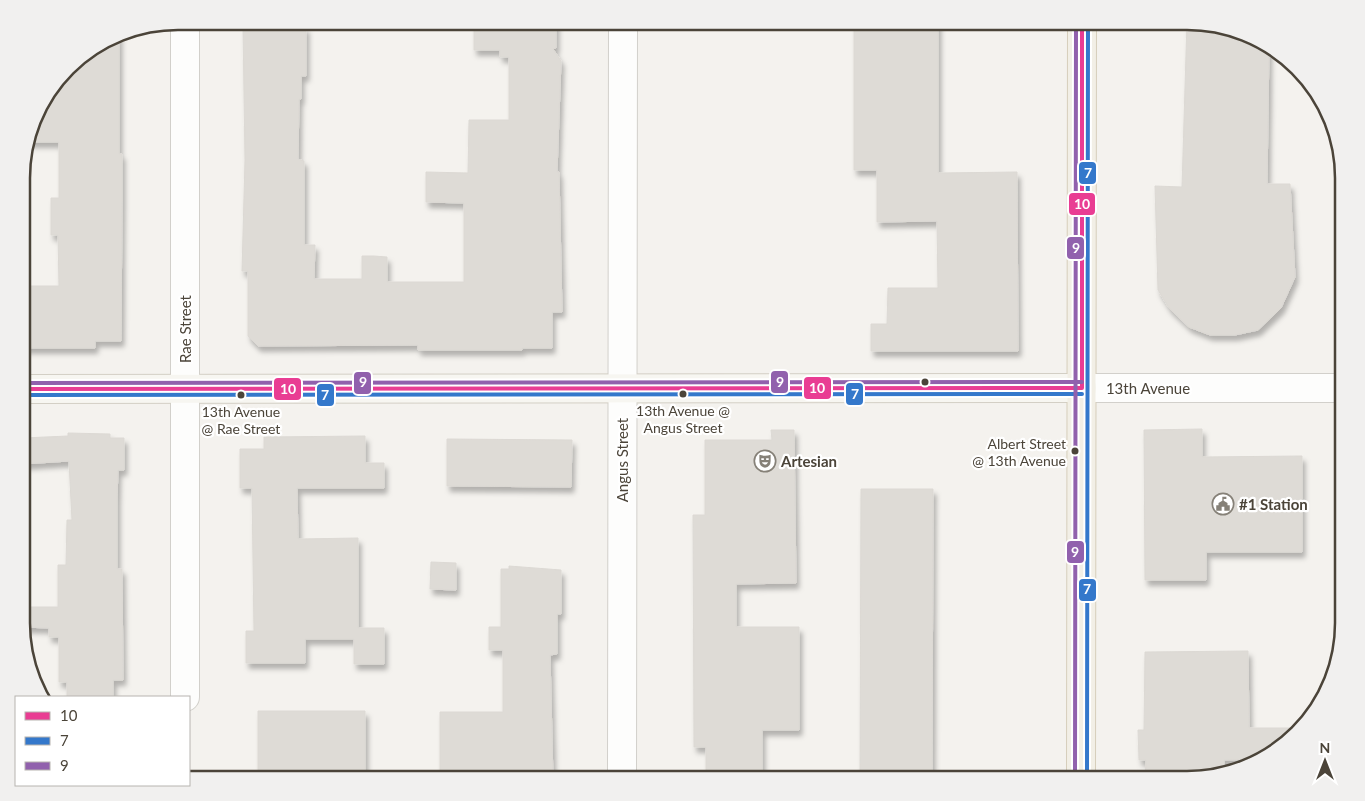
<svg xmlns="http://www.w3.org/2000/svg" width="1365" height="801" font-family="Lato,sans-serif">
	<defs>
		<filter id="shadow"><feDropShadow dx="3" dy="5.5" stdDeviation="2.5" flood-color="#0004"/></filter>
	</defs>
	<rect width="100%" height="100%" fill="#f4f2ee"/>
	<!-- building -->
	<path fill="#dedbd6" stroke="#dcd9d4" filter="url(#shadow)" d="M474,21H556V48L553,49L561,61L557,172H559L562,312H552V348H522V350H418V345L258,346L248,336V271H242L245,160L243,27H306V76H301V99H299L298,159L304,161V245H315L314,279H362V256H374L387,257V282H464V203L426,202V172L468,173L469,120H509V57H500V50H474Z
		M854,21H938V173L1017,172L1018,351H871V324H887L888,288H938L937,221L877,222V170H854Z
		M1187,21L1266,42L1269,46L1267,184H1290L1295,277L1281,308L1258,330L1235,335H1210L1189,327L1169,308L1158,290L1155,186L1182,187Z
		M119,33V154H122V200L121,341H95V348H23V286H59L58,235H51V198H59V142H27L38,109L74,60Z
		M1202,429V457L1302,456V552H1206V580H1145L1144,430Z
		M771,430H794L796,583L736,584V627H799V730H762V780H706V747H694L693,515H705V440H772Z
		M68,433L110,434V438H124V470H118L117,499V569H122L123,680H113V697H67V682H59V637H49V628L23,627V607H58V565H66L67,520H72L69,461L23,464V438L68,436Z
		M365,436V463H384V488H297L298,539L358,538V628H384V664H354V639H305V663H246V631H254L252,488H240V449H264V437Z
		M447,439L572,440L571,487L447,486Z
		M861,489H933L932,780H860Z
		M431,562L456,563V590L430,589Z
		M509,566L561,570V614H557V654L550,655L553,780H440V712H503V650H489V627H501V569H509Z
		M1248,651L1249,728H1296L1266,759L1224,760V771L1197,779H1145L1146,760H1139L1138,730H1144L1145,652Z
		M258,711H365V780H258Z"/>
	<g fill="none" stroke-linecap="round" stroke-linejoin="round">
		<!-- street casing -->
		<g stroke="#d2d0cb" stroke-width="30">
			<path id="street" d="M185,21V697
				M1082,388H1343
				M622,780L623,21"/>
		</g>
		<!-- secondary casing -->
		<g stroke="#d3cfc5" stroke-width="30">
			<path id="secondary" d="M23,389L1082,388"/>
		</g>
		<!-- primary casing -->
		<g stroke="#d6cebb" stroke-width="30">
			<path id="primary" d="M1081,779L1082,21"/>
		</g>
		<!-- street -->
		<use href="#street" stroke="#fdfdfc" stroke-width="28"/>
		<!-- secondary -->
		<use href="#secondary" stroke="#f7f6f1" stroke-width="28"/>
		<!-- primary -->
		<use href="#primary" stroke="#f2efe6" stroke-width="28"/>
		<!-- bus-1 casing -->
		<g stroke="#fff" stroke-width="8">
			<path id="bus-1" d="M1082,21V388
				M23,389L1082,388"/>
		</g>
		<!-- bus-2 casing -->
		<g stroke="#fff" stroke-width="8">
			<path id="bus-2" d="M23,395L1082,394
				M1087,779L1088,21"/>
		</g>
		<!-- bus-3 casing -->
		<g stroke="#fff" stroke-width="8">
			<path id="bus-3" d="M23,383L1082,382
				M1075,779L1076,21"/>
		</g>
		<!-- bus-1 -->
		<use href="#bus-1" stroke="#e93d93" stroke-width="4"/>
		<!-- bus-2 -->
		<use href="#bus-2" stroke="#3478cb" stroke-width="4"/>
		<!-- bus-3 -->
		<use href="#bus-3" stroke="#9161ad" stroke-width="4"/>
	</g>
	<!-- icons -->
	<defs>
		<g id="theatre-ring" transform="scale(1.125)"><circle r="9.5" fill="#fff" stroke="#868178" stroke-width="1.5"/><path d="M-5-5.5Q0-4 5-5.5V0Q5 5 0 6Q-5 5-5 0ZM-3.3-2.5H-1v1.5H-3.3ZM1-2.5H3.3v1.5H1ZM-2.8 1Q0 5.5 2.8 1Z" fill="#868178"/></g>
		<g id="civic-ring" transform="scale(1.125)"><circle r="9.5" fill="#fff" stroke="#868178" stroke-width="1.5"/><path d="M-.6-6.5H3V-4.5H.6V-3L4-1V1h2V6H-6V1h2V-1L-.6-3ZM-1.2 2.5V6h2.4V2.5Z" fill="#868178"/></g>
	</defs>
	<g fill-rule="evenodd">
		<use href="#theatre-ring" x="765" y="461"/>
		<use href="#civic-ring" x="1223" y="504"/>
	</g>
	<!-- markers -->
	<g fill="#4b4439" stroke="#fff" stroke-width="2">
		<circle cx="925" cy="382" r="4.5"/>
		<circle cx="683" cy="394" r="4.5"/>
		<circle cx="241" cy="395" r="4.5"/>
		<circle cx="1075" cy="451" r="4.5"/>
	</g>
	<g text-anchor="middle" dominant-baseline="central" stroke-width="4.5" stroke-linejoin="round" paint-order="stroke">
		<!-- bus labels -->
		<g font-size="14" fill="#4b4439" stroke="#fff">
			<text x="683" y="410">13th Avenue @<tspan x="683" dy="17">Angus Street</tspan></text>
			<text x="241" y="411">13th Avenue<tspan x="241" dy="17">@ Rae Street</tspan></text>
			<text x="1066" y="443" text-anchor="end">Albert Street<tspan x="1066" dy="17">@ 13th Avenue</tspan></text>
		</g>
		<!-- street labels -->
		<g font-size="15" fill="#4b4439" stroke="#fff">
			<text transform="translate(185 329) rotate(-90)">Rae Street</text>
			<text x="1148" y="388">13th Avenue</text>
			<text transform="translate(622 460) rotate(-90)">Angus Street</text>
		</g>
		<!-- poi labels -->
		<g font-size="15" font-weight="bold" fill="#4b4439" stroke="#fff" text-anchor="start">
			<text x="781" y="461">Artesian</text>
			<text x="1239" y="504">#1 Station</text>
		</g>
	</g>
	<!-- crop -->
	<path d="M0 0H1365V801H0ZM178 30H1187A148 148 0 0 1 1335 178V623A148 148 0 0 1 1187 771H178A148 148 0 0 1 30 623V178A148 148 0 0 1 178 30Z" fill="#f1f0ef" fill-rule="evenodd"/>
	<path fill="none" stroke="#4b4439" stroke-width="2.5" d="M178 30H1187A148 148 0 0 1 1335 178V623A148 148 0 0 1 1187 771H178A148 148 0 0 1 30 623V178A148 148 0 0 1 178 30Z"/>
	<g stroke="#fff" stroke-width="2">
		<rect x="1078" y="161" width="19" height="24" rx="5" fill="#3478cb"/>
		<rect x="1068" y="192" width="28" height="24" rx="5" fill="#e93d93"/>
		<rect x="1066" y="236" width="19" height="24" rx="5" fill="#9161ad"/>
		<rect x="770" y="370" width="19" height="24" rx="5" fill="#9161ad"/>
		<rect x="353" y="371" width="19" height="24" rx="5" fill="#9161ad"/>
		<rect x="803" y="376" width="29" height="24" rx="5" fill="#e93d93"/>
		<rect x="273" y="377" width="29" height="24" rx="5" fill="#e93d93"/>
		<rect x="845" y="382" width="19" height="24" rx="5" fill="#3478cb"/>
		<rect x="316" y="383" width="19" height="24" rx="5" fill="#3478cb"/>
		<rect x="1066" y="540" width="19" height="24" rx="5" fill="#9161ad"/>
		<rect x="1078" y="578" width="19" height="24" rx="5" fill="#3478cb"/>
	</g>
	<g font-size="14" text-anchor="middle" font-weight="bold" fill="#fff">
		<text x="1088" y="178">7</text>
		<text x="1082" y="209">10</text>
		<text x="1076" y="253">9</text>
		<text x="780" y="387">9</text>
		<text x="363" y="387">9</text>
		<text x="817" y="393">10</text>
		<text x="288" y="394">10</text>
		<text x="855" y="399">7</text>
		<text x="325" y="400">7</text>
		<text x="1075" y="557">9</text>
		<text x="1087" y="594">7</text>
	</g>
	<!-- legend -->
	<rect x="15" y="696" width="175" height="90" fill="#ffffff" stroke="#b7b4b0"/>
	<rect x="25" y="712" width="25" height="8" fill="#e93d93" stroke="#b7b4b0"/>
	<text x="60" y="721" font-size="15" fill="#4b4439">10</text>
	<rect x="25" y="737" width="25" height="8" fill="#3478cb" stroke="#b7b4b0"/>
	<text x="60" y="746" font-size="15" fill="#4b4439">7</text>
	<rect x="25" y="762" width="25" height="8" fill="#9161ad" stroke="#b7b4b0"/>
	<text x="60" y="771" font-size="15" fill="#4b4439">9</text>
	<!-- north arrow -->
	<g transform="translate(1325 761)" stroke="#ffffff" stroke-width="4" paint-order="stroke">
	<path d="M0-4L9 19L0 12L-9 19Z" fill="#4b4439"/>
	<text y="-8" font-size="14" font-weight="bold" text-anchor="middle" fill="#4b4439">N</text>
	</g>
</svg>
